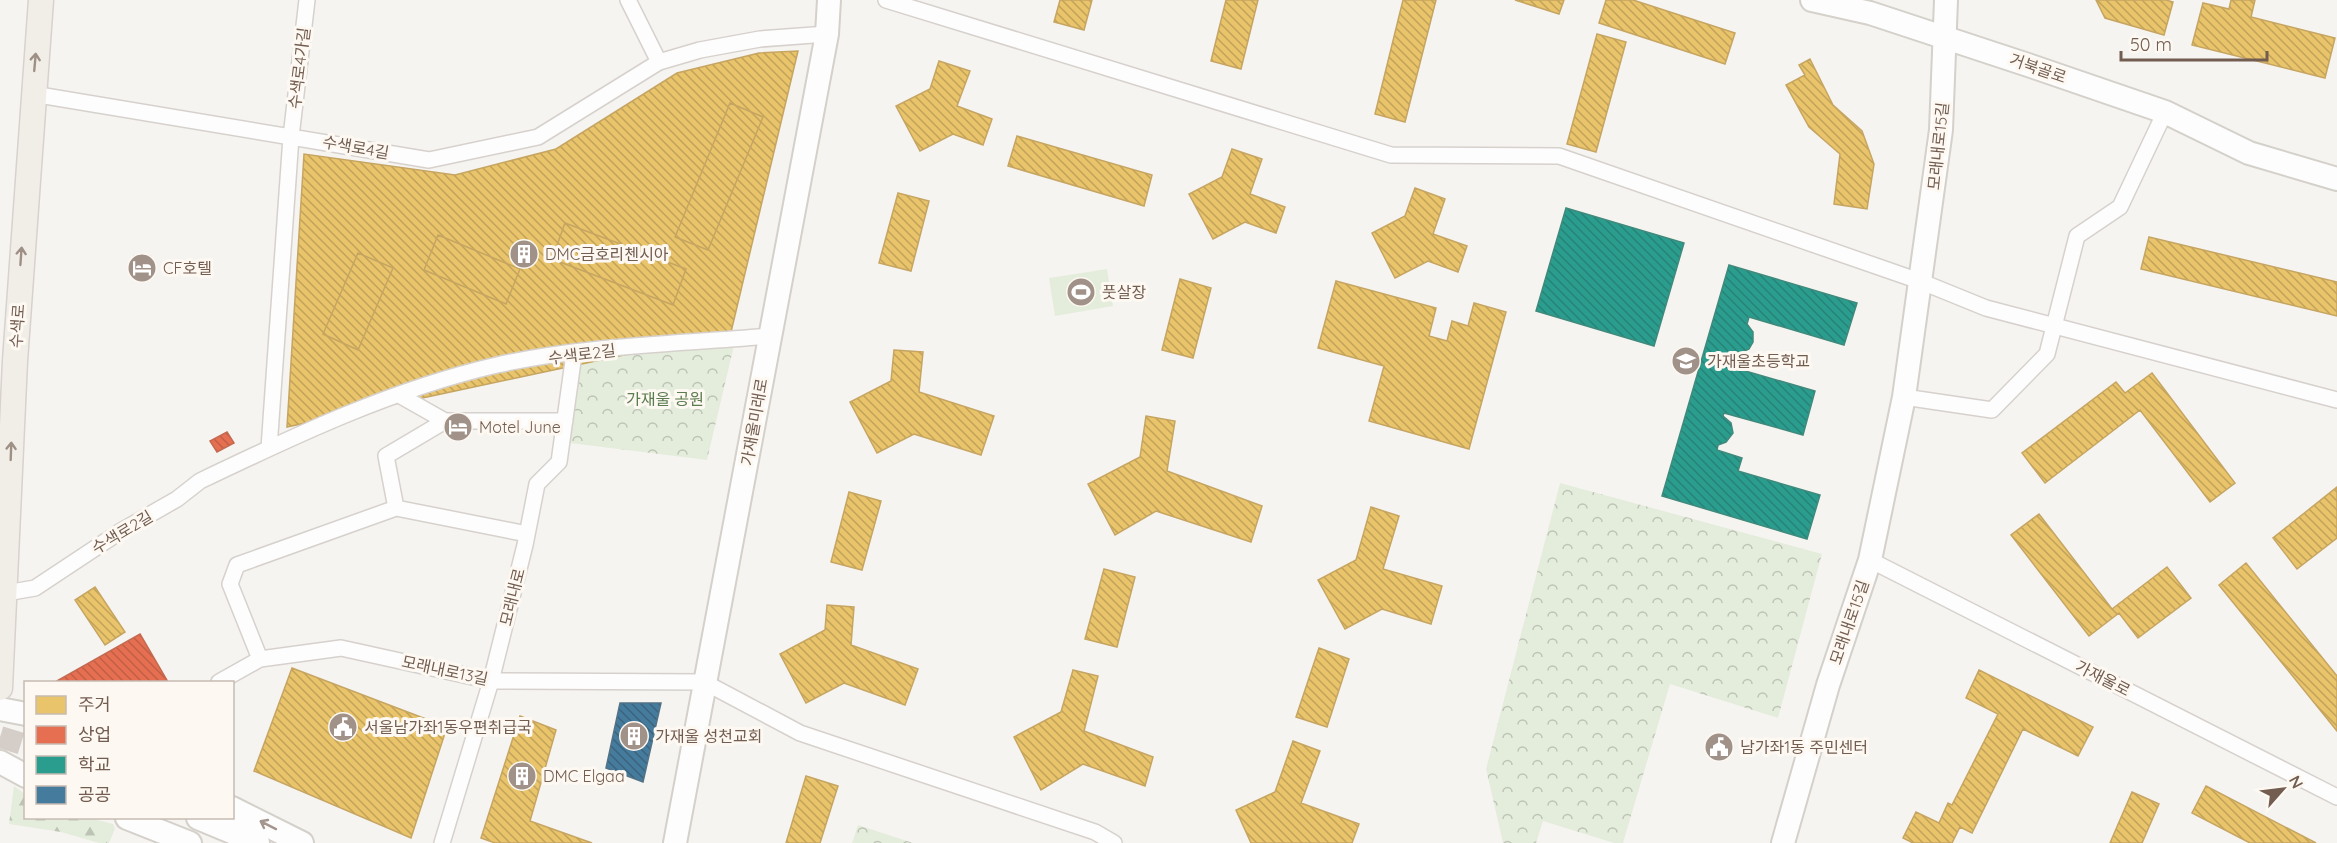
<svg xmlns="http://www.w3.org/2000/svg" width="2337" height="843" font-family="Quicksand,'Noto Sans KR',sans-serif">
	<defs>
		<pattern id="forest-firs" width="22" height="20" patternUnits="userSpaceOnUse" patternTransform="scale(1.5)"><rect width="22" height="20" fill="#e4eddc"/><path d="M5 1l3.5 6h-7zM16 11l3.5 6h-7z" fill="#bdc3b5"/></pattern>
		<pattern id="park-crowns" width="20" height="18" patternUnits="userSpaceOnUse" patternTransform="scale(1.5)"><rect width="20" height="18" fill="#e4eddc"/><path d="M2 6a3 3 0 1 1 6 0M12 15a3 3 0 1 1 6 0" fill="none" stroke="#bdc3b5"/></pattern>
		<pattern id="homes-back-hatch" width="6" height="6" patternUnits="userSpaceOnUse" patternTransform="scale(1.5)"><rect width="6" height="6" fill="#e9c46a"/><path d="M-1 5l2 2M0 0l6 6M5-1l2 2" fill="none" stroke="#c1a25a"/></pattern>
		<pattern id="shops-back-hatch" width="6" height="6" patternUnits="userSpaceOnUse" patternTransform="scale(1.5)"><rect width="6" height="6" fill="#e76f51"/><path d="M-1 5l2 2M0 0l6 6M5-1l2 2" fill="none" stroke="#c05e46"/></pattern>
		<pattern id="schools-back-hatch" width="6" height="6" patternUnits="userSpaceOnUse" patternTransform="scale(1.5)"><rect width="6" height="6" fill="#2a9d8f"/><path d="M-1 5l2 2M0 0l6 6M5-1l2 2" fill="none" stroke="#288377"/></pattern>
		<pattern id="public-back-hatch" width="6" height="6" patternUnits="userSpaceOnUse" patternTransform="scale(1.5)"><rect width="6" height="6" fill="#457b9d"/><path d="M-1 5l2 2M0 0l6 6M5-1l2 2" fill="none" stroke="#3c637c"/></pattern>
	</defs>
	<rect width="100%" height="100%" fill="#f6f4f0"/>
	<!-- green -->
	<path fill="#e4eddc" d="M1107,269L1113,306L1055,316L1049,278Z"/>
	<!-- forest -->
	<path fill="url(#forest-firs)" d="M14,786L25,794L26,818H90L113,824L115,829L109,843H99L61,832L9,824Z"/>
	<!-- park -->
	<path fill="url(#park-crowns)" d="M736,337L707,460L562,442L580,353Z
		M1560,483L1822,554L1778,718L1670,684L1623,843H1614L1543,821L1536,843H1503L1486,769Z
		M858,825L913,843H852Z"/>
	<!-- homes -->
	<path fill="url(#homes-back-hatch)" stroke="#c6a562" stroke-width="1.5" d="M1060,0H1092L1084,30L1054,22Z
		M1226,0H1258L1241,69L1211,61Z
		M1403,0H1436L1405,122L1375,114Z
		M1515,0H1564L1559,14Z
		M1606,0H1633L1735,33L1725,64L1599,23Z
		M2096,0H2166L2173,2L2164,35L2105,18Z
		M2231,0H2255L2251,17L2335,38L2325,78L2192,45L2203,3L2229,9Z
		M1597,34L1626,42L1596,152L1567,144Z
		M798,51L731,332L287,427L304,154L455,175L556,149L677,73L759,53Z
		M1810,59L1833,105L1862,131L1874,164L1867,209L1834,204L1840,154L1809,127L1786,85L1805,75L1799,65Z
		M939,61L970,71L957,106L992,119L983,145L953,134L920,151L896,106L930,89Z
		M730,103L763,117L708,250L675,237Z
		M1017,136L1152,175L1144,206L1008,166Z
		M1232,149L1262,159L1250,194L1285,207L1276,233L1245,222L1213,239L1189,194L1222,177Z
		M1415,188L1445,199L1433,234L1467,246L1458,272L1428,261L1395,278L1372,233L1405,216Z
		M898,193L929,201L911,271L879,263Z
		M565,223L686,269L673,305L552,259Z
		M438,235L520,269L506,304L424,270Z
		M2149,237L2337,282V316L2141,269Z
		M358,253L393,268L358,350L323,334Z
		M1180,279L1211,288L1193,358L1162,350Z
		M1336,281L1436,308L1429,336L1447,341L1452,321L1468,326L1474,303L1506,312L1469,449L1369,421L1384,366L1318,348Z
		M894,350L923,352L919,392L994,416L981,455L914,434L877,453L850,402L891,381Z
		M2152,373L2235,483L2210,502L2140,410L2045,483L2022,453L2116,382L2125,393Z
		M1146,416L1175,421L1167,471L1262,506L1251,542L1156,511L1115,535L1088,484L1140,457Z
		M2337,487V538L2297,569L2273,538Z
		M849,492L881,501L862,570L831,562Z
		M1371,507L1399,516L1383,569L1442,586L1431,624L1382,609L1345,629L1318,580L1356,560Z
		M2039,514L2112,609L2167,567L2191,598L2138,638L2119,613L2089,636L2011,535Z
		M2246,563L2337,676V731L2219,585Z
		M1104,569L1135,577L1117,647L1085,639Z
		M95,587L125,632L105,645L75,600Z
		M827,605L854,607L851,645L918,669L905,705L844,683L806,703L780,654L825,630Z
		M1319,648L1349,659L1327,727L1296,717Z
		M292,668L447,727L411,838L254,771Z
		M1073,670L1098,676L1084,731L1153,757L1145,786L1083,764L1041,790L1014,737L1061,712Z
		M1979,670L2093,727L2078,756L2023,729L1972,833L1960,827L1952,843H1913L1903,838L1916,812L1939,823L1948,803L1952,805L1998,714L1966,698Z
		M520,716L556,730L530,821L592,843H495L481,838Z
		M1293,741L1320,751L1301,803L1359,824L1352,843H1251L1236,810L1275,792Z
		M806,776L838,786L820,843H786Z
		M2206,786L2316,843H2250L2192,813Z
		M2132,792L2159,804L2142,843H2110Z"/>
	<!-- shops -->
	<path fill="url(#shops-back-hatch)" stroke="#c46a51" stroke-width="1.5" d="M227,432L234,443L217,452L210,441Z
		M140,634L168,682H55Z"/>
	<!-- schools -->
	<path fill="url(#schools-back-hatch)" stroke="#408a7c" stroke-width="1.5" d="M1566,208L1684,243L1654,346L1536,311Z
		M1729,265L1857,303L1844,345L1749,317L1747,324L1753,332V342L1749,349L1738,354L1735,368L1815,391L1803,435L1724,413L1723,416L1731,423L1733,433L1726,442L1718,445L1717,450L1742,458L1738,471L1820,495L1807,539L1662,496Z"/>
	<!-- public -->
	<path fill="url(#public-back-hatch)" stroke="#537286" stroke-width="1.5" d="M620,703H661L643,782L606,768Z"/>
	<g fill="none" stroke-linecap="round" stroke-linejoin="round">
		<!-- secondary-tunnel -->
		<path stroke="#d5cec8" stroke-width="22" stroke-dasharray="22 11" stroke-linecap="butt" d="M0,737L26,745"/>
		<!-- street casing -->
		<g stroke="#d6d1cd" stroke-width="18">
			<path id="street" d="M628,0L659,62
				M886,0L1391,155L1559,156L1922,282L1986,308L2337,400
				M33,94L429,160L538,137L659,62L700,50L760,39L827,34
				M399,395L445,421H565
				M1904,397L1992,410L2047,354L2077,236L2120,207L2165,112
				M269,448L291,137L307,0
				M396,508L386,456L445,421
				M527,534L396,508L237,565L230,584L260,659L341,648L491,681L704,682L800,733L1095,832L1114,843
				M1870,560L2337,797
				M6,593L35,588L121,531L177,499L200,481C296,435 393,389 497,365C586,345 680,344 770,336
				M219,682L260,659
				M442,843L491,681L525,545L537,484L559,462L574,354"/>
		</g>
		<!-- secondary casing -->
		<g stroke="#d4d0ca" stroke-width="26">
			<path id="secondary" d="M1812,0L1870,13L2028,65L2165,112L2249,153L2337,179
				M0,709L26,714
				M0,762L26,776
				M232,808L302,843
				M127,818L190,843
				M198,818L258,843
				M675,843L827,34L829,0
				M1783,843L1828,685L1870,560L1904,397L1941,130L1946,0"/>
		</g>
		<!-- primary casing -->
		<g stroke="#d8d1cd" stroke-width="27">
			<path id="primary" d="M0,688L15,361L41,0"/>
		</g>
		<!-- street -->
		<use href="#street" stroke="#fefdfd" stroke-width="15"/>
		<!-- secondary -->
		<use href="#secondary" stroke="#fefdfd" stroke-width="22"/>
		<!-- primary -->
		<use href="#primary" stroke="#f1eee8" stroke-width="24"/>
	</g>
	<!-- one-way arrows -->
	<defs><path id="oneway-shaft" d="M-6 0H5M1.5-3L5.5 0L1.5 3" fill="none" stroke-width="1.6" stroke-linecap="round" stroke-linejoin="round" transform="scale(1.5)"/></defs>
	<g stroke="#9f9086">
		<use href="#oneway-shaft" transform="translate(35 62) rotate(-85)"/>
		<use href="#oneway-shaft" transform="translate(21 256) rotate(-86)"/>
		<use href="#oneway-shaft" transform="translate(11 451) rotate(-88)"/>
	</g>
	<use stroke="#a4958d" href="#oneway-shaft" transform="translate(268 825) rotate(-153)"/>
	<!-- icons -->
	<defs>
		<g id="building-disc" transform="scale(1.5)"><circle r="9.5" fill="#a19289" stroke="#fdf9f2"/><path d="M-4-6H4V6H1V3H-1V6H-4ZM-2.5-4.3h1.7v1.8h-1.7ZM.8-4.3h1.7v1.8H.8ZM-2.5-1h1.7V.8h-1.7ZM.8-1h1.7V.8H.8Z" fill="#fff"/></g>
		<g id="hotel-disc" transform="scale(1.5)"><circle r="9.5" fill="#a19289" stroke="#fdf9f2"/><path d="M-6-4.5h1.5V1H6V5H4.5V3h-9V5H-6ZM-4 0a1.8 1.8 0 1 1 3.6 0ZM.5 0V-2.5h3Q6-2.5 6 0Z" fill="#fff"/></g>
		<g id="stadium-disc" transform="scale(1.5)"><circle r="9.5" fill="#a19289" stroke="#fdf9f2"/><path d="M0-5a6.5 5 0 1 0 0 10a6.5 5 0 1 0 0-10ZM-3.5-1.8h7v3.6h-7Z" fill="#fff"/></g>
		<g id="school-disc" transform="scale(1.5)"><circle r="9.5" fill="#a19289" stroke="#fdf9f2"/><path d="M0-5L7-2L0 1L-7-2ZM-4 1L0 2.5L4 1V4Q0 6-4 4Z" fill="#fff"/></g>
		<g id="civic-disc" transform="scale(1.5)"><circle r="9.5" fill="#a19289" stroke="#fdf9f2"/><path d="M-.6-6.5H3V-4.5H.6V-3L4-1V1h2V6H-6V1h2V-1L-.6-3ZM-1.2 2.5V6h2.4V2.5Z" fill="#fff"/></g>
	</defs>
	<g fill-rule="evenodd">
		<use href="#building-disc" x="524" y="254"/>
		<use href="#hotel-disc" x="142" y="268"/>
		<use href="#stadium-disc" x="1081" y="292"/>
		<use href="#school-disc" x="1686" y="361"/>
		<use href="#hotel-disc" x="458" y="427"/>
		<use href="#civic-disc" x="343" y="727"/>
		<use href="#building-disc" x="634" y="736"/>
		<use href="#civic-disc" x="1719" y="747"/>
		<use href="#building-disc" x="522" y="776"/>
	</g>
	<g text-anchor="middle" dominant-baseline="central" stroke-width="6" stroke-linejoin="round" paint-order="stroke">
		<!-- street labels -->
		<g font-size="16" fill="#735d51" stroke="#fdf9f2">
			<text transform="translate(299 68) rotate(-83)">수색로4가길</text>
			<text transform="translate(2038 68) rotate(19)">거북골로</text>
			<text transform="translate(1938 146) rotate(-84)">모래내로15길</text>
			<text transform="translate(356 147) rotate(10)">수색로4길</text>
			<text transform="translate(17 326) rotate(-86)">수색로</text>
			<text transform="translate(582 354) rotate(-7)">수색로2길</text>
			<text transform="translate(754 422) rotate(-80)">가재울미래로</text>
			<text transform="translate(122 532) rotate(-31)">수색로2길</text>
			<text transform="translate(512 597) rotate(-76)">모래내로</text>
			<text transform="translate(1849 622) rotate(-71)">모래내로15길</text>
			<text transform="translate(445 670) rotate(12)">모래내로13길</text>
			<text transform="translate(2103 678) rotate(27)">가재울로</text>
		</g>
		<!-- poi labels -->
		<g font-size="16" fill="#735d51" stroke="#fdf9f2" text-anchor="start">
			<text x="545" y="254">DMC금호리첸시아</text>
			<text x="163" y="268">CF호텔</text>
			<text x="1102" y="292">풋살장</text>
			<text x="1707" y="361">가재울초등학교</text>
			<text x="479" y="427">Motel June</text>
			<text x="364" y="727">서울남가좌1동우편취급국</text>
			<text x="655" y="736">가재울 성천교회</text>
			<text x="1740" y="747">남가좌1동 주민센터</text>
			<text x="543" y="776">DMC Elgaa</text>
		</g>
		<!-- park labels -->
		<g font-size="16" fill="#5b7c4e" stroke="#fdf9f2">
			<text x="665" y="399">가재울 공원</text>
		</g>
	</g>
	<!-- legend -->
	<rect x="24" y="681" width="210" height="138" fill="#fdf9f2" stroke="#c6bbb2" stroke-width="1.5"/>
	<rect x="36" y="696" width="30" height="18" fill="#e9c46a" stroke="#c6bbb2" stroke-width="1.5"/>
	<text x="78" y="711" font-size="18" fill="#735d51">주거</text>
	<rect x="36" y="726" width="30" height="18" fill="#e76f51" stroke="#c6bbb2" stroke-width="1.5"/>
	<text x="78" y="741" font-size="18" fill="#735d51">상업</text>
	<rect x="36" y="756" width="30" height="18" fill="#2a9d8f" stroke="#c6bbb2" stroke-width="1.5"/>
	<text x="78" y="771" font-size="18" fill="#735d51">학교</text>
	<rect x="36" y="786" width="30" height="18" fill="#457b9d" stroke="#c6bbb2" stroke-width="1.5"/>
	<text x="78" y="801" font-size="18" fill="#735d51">공공</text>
	<!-- north arrow -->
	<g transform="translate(2283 789) rotate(62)" stroke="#fdf9f2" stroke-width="4.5" paint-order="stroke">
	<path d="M0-4.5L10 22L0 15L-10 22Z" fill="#735d51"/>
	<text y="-9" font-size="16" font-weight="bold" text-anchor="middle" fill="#735d51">N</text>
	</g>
	<!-- scale -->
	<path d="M2121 51v9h146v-9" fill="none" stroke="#735d51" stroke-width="3"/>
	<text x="2130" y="51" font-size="18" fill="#735d51" stroke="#fdf9f2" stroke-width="4.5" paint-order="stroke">50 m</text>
</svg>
